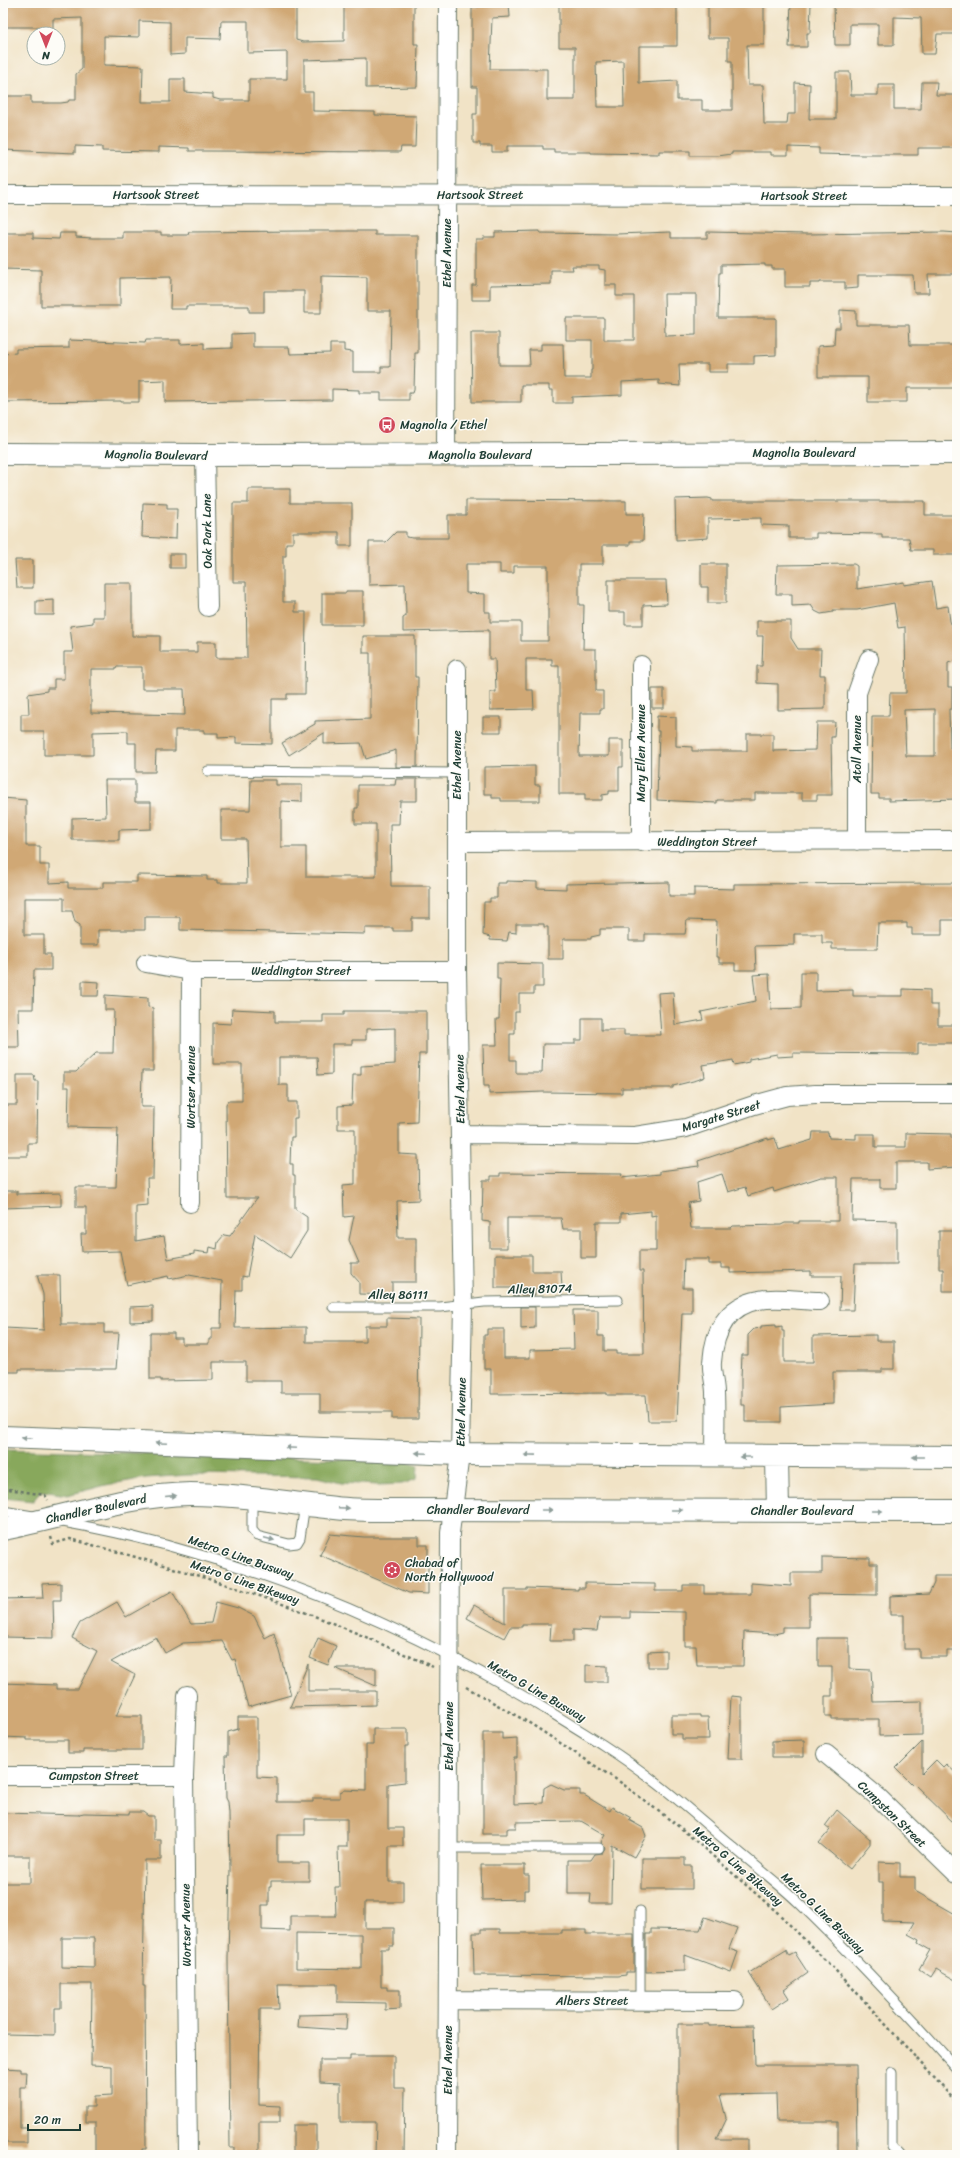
<svg xmlns="http://www.w3.org/2000/svg" width="960" height="2158" font-family="Sriracha,sans-serif">
	<rect width="100%" height="100%" fill="#fdfcf7"/>
	<filter id="ink" filterUnits="userSpaceOnUse"><feTurbulence type="fractalNoise" baseFrequency=".025" numOctaves="2"/><feDisplacementMap in="SourceGraphic" scale="8" xChannelSelector="R" yChannelSelector="G"/><feConvolveMatrix kernelMatrix="1 2 1 2 8 2 1 2 1" color-interpolation-filters="sRGB"/></filter>
	<filter id="wash" filterUnits="userSpaceOnUse"><feTurbulence type="fractalNoise" baseFrequency=".012" numOctaves="4" result="noise"/><feDisplacementMap in="SourceGraphic" scale="16" xChannelSelector="R" yChannelSelector="G"/><feGaussianBlur stdDeviation="0.9" result="paint"/><feColorMatrix in="noise" values="0 0 0 0 0 0 0 0 0 0 0 0 0 0 0 0 0 1.4 0 .05"/><feComposite in="paint" operator="in"/></filter>
	<g filter="url(#wash)">
		<rect width="100%" height="100%" fill="#f1e3c6"/>
		<!-- forest -->
		<path fill="#88a85c" stroke="#547248" d="M3,1449L406,1461L418,1465L417,1479L402,1484L378,1485L341,1483L317,1477L189,1475L146,1478L106,1485L68,1495L41,1491L33,1501L3,1498Z"/>
		<g id="blocks">
			<!-- building -->
			<path fill="#d0a874" fill-rule="evenodd" d="M3,3H296V40L303,42L344,41V3H414V44H418L417,87L366,88V58L304,60V92H313V111L375,112V115L416,116L415,147H401L400,152L208,151H189V148L159,147V152L102,151V147L75,146V153L3,150V96H31V103H61L68,102L69,100H76V74L82,69V18L53,19V34L38,33V27H3ZM139,21L170,22V55L185,54V38L220,39L221,21H248V53L287,52V79H249V100H220L213,98V94L185,92V79H170V102H142L143,66L104,65V36L139,37Z
				M479,3H509L510,17L492,18L490,69H547V100H575V47H559V3H677V46H639V83L677,81V100H702V110H732V61H728V38H708V3H764V45H747L748,85H763L764,124H787L788,114H795V83L810,84L809,119H836V72H850L851,95H878V85H894V109H921L922,82H937L936,95H957V148H918V155H863L819,154V148L788,147V155H771V152H732V154L718,156H690V151H659V154L591,153V152H554V149H543V146H507V152H492V146H480V143H473V114H477V87H472V7H479ZM623,61L624,107H597L596,62Z
				M791,3H811L810,33H807V47H789Z
				M834,3H957V34H937L935,54H922L921,18L894,17V45H878V24H850V45H835Z
				M306,231H375V235H418V353H415L414,390L413,393H409V400H381V393H359V390L332,389V400L165,402V380L139,381V402H121V401L3,402V354L16,353V349L69,348V340L145,343L146,340H180V344L204,343V349L232,348V334L253,333V347H289L290,354L330,353V344H344V351L353,352V372H381V367H390L391,311H367V277L321,276V313H304V291H264V312H249V306H186V309H170L171,277L120,278V306H41V270L3,269V233H33V238L59,239L60,233H76V237L92,238H123V232H161V235H188L189,232Z
				M540,231V233L617,234L671,232V238H707V232L808,234L944,232L957,233V274H928L929,293H914L913,275H858V288L845,289V282H820V283H810V287H785V269H772V266H765V264L721,265V273H719L718,318H776V355L754,356V364H728V372H708V364H679L680,386L659,384V380L622,382V395L572,397V403H553V390H549V385H521V402H472L471,333H499V365H530L529,350H541V344H563L564,378H591V370H592V340H566V318H604V340H634V296H616V285H605V270L599,269V266H572L573,270H551V284L490,285V300H472V285H476V239H483V237H495V232ZM664,294H696V335L665,336Z
				M840,310L856,311V325H909L910,345H957V386H954V388H907V402H868V377H818V346L834,345L835,328H840Z
				M248,489H290V503H352V546H339V532H293V543H286V556H283V602H295V612H306L305,694H287V699H272V744L236,743V737L218,738V733H204V730H175V751H156L155,772H136V743H128V731L93,732V755H44V731H21V714H29L28,694L47,691V688H54V679H64V652H73L70,626L93,623V617H104V583H132V636H160V652H197V642H216V658H247L246,582H233V503H248ZM116,667H142V689H184L185,715L91,713V669H116Z
				M708,498L712,499V501H925V515H957V555H933V550H911L909,538H882V534L816,533V538H789V526L761,525V518L708,519V538L676,540L675,499Z
				M466,500L626,501V514H644L643,541H630V545H603V564H579V605H584L583,649H596V691H603V709H600V713H580L579,756H609V740H623V767H619V791H609V794L602,795V800H585V794H559V666H552V659H526V690H533L534,709L490,710V692H496L495,659H489V630L403,632V618L406,616L405,584L369,585V542H386L396,532H406V537L413,538H448V515H466ZM466,564H500V573H514V566H548V641H521V622H490V612H485V594L466,593Z
				M143,503L167,504V509H177L176,539L142,537Z
				M170,554H185V568H170Z
				M15,560H33V588H17Z
				M701,564H726V603H708V587H701Z
				M854,564L857,566V589L904,582V585L932,581L936,608L948,606L950,621L957,640V660L948,663V687H952V709H949L950,748H957V799L889,801V798H879V794H871L872,716H889L890,693H906L905,627L898,628L894,603L857,610H833V612L821,614L815,611L811,605L792,606V594H776L777,565ZM935,709V756H906L904,710Z
				M608,580H666L667,604L643,605V625H625V612H608Z
				M346,591H363V625H322V593H346Z
				M54,600V615H36V601Z
				M757,621H791V638L798,649H821L820,675H825V709L778,710V684L757,683V666H762L763,636H757Z
				M363,636H415V677H418L417,767H396V750L366,759L361,743L324,744V733L289,755L282,743L315,724V721L370,719V653H363Z
				M652,689H664V708H652Z
				M657,716L676,717V746L692,747V751H747V734H773V751L816,750L817,722H835L834,737H831L832,795H817V800H802V793H755V800H717V803L657,800L659,731H657Z
				M483,717H501V732H483Z
				M535,766V785H540V801H501V798H492V794H484V767Z
				M396,779H417V801H400L399,824H390L391,886H430V918H412V931H393V928H365V934L180,930V917H145V930H98V945H80V925L75,922L72,911H64V898H24V935H44V954H51V970H34L33,1009H18L19,1047H3V798L26,800V846H40V865H49V883L68,882V888H103V882H137V875L207,876V880H218V883H247L246,839H221V810H250L251,780H276V785H302V802L281,801V847H306V877H376V824H355V808H358V785H395Z
				M105,780H135V802H151V829L119,830V840H72V818L106,817Z
				M506,881L537,882V888L566,889V884L669,882V896H694V888L734,889V884L957,883V920H942V935H912V928H907V923H878L877,949H832V943H822V934H794V945L755,946L756,970H735V963H719V957H716L717,921L687,920L685,934H645V941H629V929H600V935L591,937V939H563V959H548V927H544V924H516V933L509,932L507,941L490,940V937L483,935L484,902H490V898H497V883H506Z
				M497,963L543,964V987H534V994H519V1012H515V1034H510V1060H516V1073H542L543,1044H575V1040H582V1018H601V1030H624V1035H661L658,993L673,992L675,1025L703,1020L701,1012L756,1001L753,975L769,974L771,1009L801,1008V972H816V991L853,990V996H903V989L930,990V1005H938V1025H957V1043H918V1054L793,1053V1056L777,1057V1054L749,1059V1062L734,1065L733,1060L703,1065L705,1077L697,1080L673,1086V1088H622V1093L543,1092L489,1094V1086H484L483,1045H497L496,1019H499L500,979H497Z
				M82,981L99,982L98,996H82Z
				M105,995L148,998V1007L153,1008V1071H142L141,1107H154L153,1178H147L148,1205L136,1206V1241L164,1236L168,1259L194,1254V1251L209,1253L210,1247L217,1249L218,1242L224,1235L230,1236L257,1198H227L226,1104L228,1101H242V1064H213V1023L231,1024L232,1009L275,1011V1022H323V1015H344V1011H426V1054H419L417,1122L399,1123V1154L418,1155L419,1200L397,1201L398,1238H416V1282H392V1295L359,1294V1282L351,1273V1263H359L349,1240L354,1216L344,1217L343,1185L355,1184V1129H338V1106L352,1105L353,1075H361V1066L395,1064V1028L366,1029V1040H352V1044H332V1074L318,1075L317,1057H279V1085H288V1102H297V1118H294V1137H291L290,1164H293V1175H295V1209L307,1217V1231L290,1258L255,1234L247,1277L242,1276V1290H236L235,1328L306,1327V1342H365V1326H387V1318L419,1319L418,1419H392V1412H320V1393H281V1381H246V1362H213V1380L161,1381V1379H150V1333H174V1338H182V1344H209V1339H212V1328H221L222,1281L189,1275L169,1279L168,1276L127,1285L120,1251L82,1252L81,1234H86V1207H76V1187H116L118,1128L68,1127L69,1087H64V1072H76L96,1053H113L114,1010H105Z
				M17,1075H34L35,1081H38L37,1143H28V1156H3V1105H17Z
				M813,1132H828L829,1138L856,1139V1134H875V1147H906V1133L951,1134V1138H957V1167L927,1169V1162H896V1188H880V1179H853L852,1220L897,1221V1264H855L853,1310H840L841,1276H811V1271L730,1273V1268H721V1264H709V1259H684L683,1288H692V1313H682L677,1421H648L646,1395H607V1393L491,1394V1369H484V1335H487V1329H504V1358H530V1350L574,1349L573,1310H598V1336H604V1351H616V1354H644L643,1271H639V1251H656V1215L651,1216V1211L621,1214V1222H596V1258H581V1229H563L561,1218H507V1248H490V1222L482,1221L483,1180H491V1176H500V1173L622,1174L621,1178L660,1174V1171L699,1166L698,1161L768,1138V1140L775,1138L779,1150L812,1140ZM722,1174L728,1192L745,1187L748,1196L773,1188L774,1192L821,1177H838V1221H799V1223H785L781,1225L733,1226L731,1228H691L688,1203L699,1201L697,1182Z
				M3,1191H17V1194L61,1193V1206L3,1208Z
				M939,1231H957V1291H943V1269H939Z
				M495,1255H532V1271H561L562,1288L535,1289V1295H521V1288H495Z
				M37,1275H60L61,1324H104V1333H119L116,1369H19V1372H4L5,1328L44,1330L43,1294Z
				M153,1306V1321L130,1322V1307Z
				M521,1307H535V1328L521,1329Z
				M776,1325V1327L782,1326V1331H784V1362H813V1336L876,1335V1341H894V1369H882V1372H833V1404L781,1407V1422H745V1405H741V1378L742,1355H748V1335L754,1329L761,1328V1326Z
				M330,1534L364,1537H419V1545H428V1594L409,1593L320,1555Z
				M822,1557L870,1558V1564H877V1595L809,1594V1627H783V1632L774,1634L744,1632L743,1666H697L696,1646H685V1612L630,1611V1618H599L597,1631L573,1630V1641H550L551,1624H522V1627H510L504,1638L467,1618L474,1605L505,1623V1590H527V1588L578,1590V1588H585V1583L655,1584V1591H683V1585H704V1594H751V1583L791,1586V1573H822Z
				M934,1576H957V1651H947V1657H919V1649H904V1615H890V1596L929,1594L934,1583Z
				M61,1583V1600H53L54,1638L3,1637V1599L43,1598L42,1584Z
				M172,1591L191,1624L211,1623L216,1602L238,1608L254,1616L265,1638L274,1633L291,1695L248,1707L235,1659L232,1660L222,1641L183,1643L165,1653L156,1637L111,1662L135,1675L116,1716H142V1750H83V1753H68V1740H27V1738L3,1737V1683L56,1685V1689H78L97,1651L72,1638L80,1623L117,1602L126,1617Z
				M318,1638L336,1646L328,1665L310,1658Z
				M818,1638H849V1669L871,1670L873,1702L922,1701V1735L879,1736V1719H832V1716H825V1696H832V1667H818Z
				M666,1651V1667H648V1652Z
				M308,1664V1691H376V1705L290,1707Z
				M586,1665L607,1666V1682H586Z
				M335,1668H376V1686Z
				M731,1696L742,1697V1759H728Z
				M671,1715H700V1717H708L709,1739H682V1734H671Z
				M238,1717H257V1777L277,1778V1802H313V1798H340V1792L344,1790L366,1791V1745H373V1729H408V1746H405V1782L388,1784V1828H403V1846H389V1882H403V1902H365V1928H394V1946H389V1949H381V1987H387V1990H400V2009L385,2010V2003L337,2002V1984H278L279,2009H260L259,2089V2105L280,2106V2122H259V2155H234V2148H230L228,1959L230,1869L229,1813L228,1802L226,1798L225,1756H228V1732L238,1729ZM305,1819H347V1847H338L339,1887H335L336,1916H290V1931L262,1930V1905H269V1887H271V1881H309V1863H277V1835H305ZM296,1933L361,1934V1969L296,1968Z
				M483,1733H502V1739L517,1738V1758H514V1804L543,1803L544,1788L551,1784L564,1790H580V1795H584L610,1811L612,1807L631,1818L629,1820L643,1828L646,1836L634,1857L612,1845L611,1903H590L591,1894H568V1860H591L595,1854L602,1853L605,1848L601,1842L605,1835L581,1821L516,1822V1828H509L507,1829V1834H483Z
				M804,1740V1757H772V1741Z
				M922,1742V1774L936,1760L943,1767L946,1764L957,1774V1826L914,1784L913,1785L896,1768Z
				M837,1810L870,1839V1844L850,1869L819,1843L830,1830L825,1826Z
				M129,1812H143L148,1816H154V1840H161V1860H145L143,1986H145L146,2149H142V2155H95V2122H85V2107H94V2096L112,2095V2066L91,2065L92,1984H61V2008H55V2035L3,2034V1883H30V1856H3V1813L79,1815V1814L84,1813L129,1814ZM62,1938H94V1968L62,1967Z
				M642,1858H685V1866H692V1889H642Z
				M879,1862L900,1863V1877H915V1891L957,1915V1981L936,1969L931,1977L919,1969L930,1950L918,1943L919,1940L908,1934L915,1922L883,1921V1882H879Z
				M481,1865H525V1875H529V1890H524V1899L482,1900Z
				M705,1917L737,1928L729,1949L738,1952L731,1972L685,1955V1971L646,1972V1934H651V1929L700,1930Z
				M481,1929H500V1933H562V1930H586V1934H634V1972H626V1975L618,1976L474,1975L473,1933H481Z
				M786,1950L789,1956L795,1953L808,1973L784,1990L789,1998L772,2009L749,1973Z
				M347,2014L346,2030H344L298,2027L299,2015Z
				M678,2024H709V2026L754,2025L755,2065H856L857,2155H838V2122H777L776,2094L720,2095L726,2118L716,2139H747V2155H678Z
				M350,2056H394V2088H405L404,2155H375L376,2122H340V2083L320,2082V2060H350Z
				M3,2068L21,2069V2072H27L26,2087H20V2128H27V2143H3Z
				M293,2125H316V2155H293Z"/>
		</g>
	</g>
	<g filter="url(#ink)">
		<use href="#blocks" fill-opacity="0" stroke="#687767" stroke-width="1"/>
		<g fill="none" stroke-linecap="round" stroke-linejoin="round">
			<!-- lane casing -->
			<g stroke="#687767" stroke-width="11">
				<path id="lane" d="M208,771L457,773
					M333,1307H440L484,1302L618,1300
					M252,1497V1530L257,1536L289,1544L297,1543L300,1538L305,1504
					M3,1511L33,1516
					M63,1522C230,1552 391,1618 537,1704C578,1729 620,1754 658,1784C684,1804 708,1826 732,1846C754,1865 777,1882 798,1902C853,1955 906,2012 957,2069
					M449,1848H599
					M640,1911V2001
					M892,2072V2147L900,2155"/>
			</g>
			<!-- street casing -->
			<g stroke="#687767" stroke-width="20">
				<path id="street" d="M3,195L957,196
					M205,455L208,607
					M446,455L448,3
					M857,841V693L869,659
					M457,842L957,840
					M641,842V665
					M146,963L191,971H457
					M461,1134L635,1136L686,1128L754,1105L787,1096L815,1094H957
					M190,1203L191,971
					M715,1457C715,1436 716,1414 715,1393C715,1383 711,1372 712,1362C714,1332 726,1306 759,1300C778,1296 800,1301 820,1301
					M187,1695L184,1776L188,2155
					M826,1754L879,1798L957,1874
					M3,1776H184
					M448,2000L735,2001
					M447,2155L450,1533L460,1454L463,1304L457,971V669"/>
			</g>
			<!-- secondary casing -->
			<g stroke="#687767" stroke-width="24">
				<path id="secondary" d="M3,454L205,455L957,453
					M3,1437L460,1454L957,1457
					M777,1457L778,1511
					M3,1529C65,1517 127,1495 190,1494C239,1494 286,1503 335,1508C352,1510 369,1510 386,1510L957,1511"/>
			</g>
			<!-- path -->
			<path stroke="#687767" stroke-width="2.5" stroke-dasharray="3 3" stroke-linecap="butt" d="M3,1488L45,1495L48,1500
				M51,1537L53,1544L70,1539C175,1567 278,1598 377,1642C396,1651 415,1658 433,1667
				M466,1687L531,1724L620,1782L682,1829L778,1913L848,1983L957,2103"/>
			<!-- lane -->
			<use href="#lane" stroke="#fff" stroke-width="9"/>
			<!-- street -->
			<use href="#street" stroke="#fff" stroke-width="18"/>
			<!-- secondary -->
			<use href="#secondary" stroke="#fff" stroke-width="22"/>
		</g>
		<!-- one-way arrows -->
		<defs><path id="oneway-solid" d="M-6-.8H1V-3.2L6.5 0L1 3.2V.8H-6Z"/></defs>
		<g fill="#8f9e9a">
			<use href="#oneway-solid" transform="translate(27 1438) rotate(-178)"/>
			<use href="#oneway-solid" transform="translate(161 1443) rotate(-178)"/>
			<use href="#oneway-solid" transform="translate(291 1448) rotate(-178)"/>
			<use href="#oneway-solid" transform="translate(421 1453) rotate(-178)"/>
			<use href="#oneway-solid" transform="translate(530 1455) rotate(-179)"/>
			<use href="#oneway-solid" transform="translate(746 1457) rotate(180)"/>
			<use href="#oneway-solid" transform="translate(918 1457) rotate(-180)"/>
			<use href="#oneway-solid" transform="translate(171 1496) rotate(-5)"/>
			<use href="#oneway-solid" transform="translate(344 1508) rotate(3)"/>
			<use href="#oneway-solid" transform="translate(547 1510)"/>
			<use href="#oneway-solid" transform="translate(677 1510)"/>
			<use href="#oneway-solid" transform="translate(877 1511)"/>
			<use href="#oneway-solid" transform="translate(269 1539) rotate(14)"/>
		</g>
	</g>
	<!-- icons -->
	<defs>
		<g id="bus-disc" transform="scale(0.9)"><circle r="9.5" fill="#d1495b" stroke="#fdfcf7"/><path d="M-5-6H5V4H4V6H2V4H-2V6H-4V4H-5ZM-3.5-4V0h7V-4ZM-3.5 1.2v1.5H-2V1.2ZM2 1.2v1.5H3.5V1.2Z" fill="#fff"/></g>
		<g id="synagogue-disc" transform="scale(0.9)"><circle r="9.5" fill="#d1495b" stroke="#fdfcf7"/><path d="M0-6.5L5.6 3.2H-5.6ZM0 6.5L5.6-3.2H-5.6Z" fill="#fff"/></g>
	</defs>
	<g fill-rule="evenodd">
		<use href="#bus-disc" x="387" y="425"/>
		<use href="#synagogue-disc" x="392" y="1570"/>
	</g>
	<g text-anchor="middle" dominant-baseline="central" stroke-width="3" stroke-linejoin="round" paint-order="stroke">
		<!-- street labels -->
		<g font-size="12" fill="#1f3d34" stroke="#fdfcf7">
			<text x="156" y="195">Hartsook Street</text>
			<text x="480" y="195">Hartsook Street</text>
			<text x="804" y="196">Hartsook Street</text>
			<text transform="translate(447 253) rotate(-90)">Ethel Avenue</text>
			<text x="804" y="453">Magnolia Boulevard</text>
			<text transform="translate(156 455) rotate(1)">Magnolia Boulevard</text>
			<text x="480" y="455">Magnolia Boulevard</text>
			<text transform="translate(207 531) rotate(-91)">Oak Park Lane</text>
			<text transform="translate(857 749) rotate(-90)">Atoll Avenue</text>
			<text transform="translate(641 753) rotate(-90)">Mary Ellen Avenue</text>
			<text transform="translate(457 765) rotate(-90)">Ethel Avenue</text>
			<text x="707" y="842">Weddington Street</text>
			<text x="301" y="971">Weddington Street</text>
			<text transform="translate(191 1087) rotate(-90)">Wortser Avenue</text>
			<text transform="translate(460 1089) rotate(-91)">Ethel Avenue</text>
			<text transform="translate(721 1116) rotate(-17)">Margate Street</text>
			<text transform="translate(540 1289) rotate(-1)">Alley 81074</text>
			<text x="398" y="1295">Alley 86111</text>
			<text transform="translate(461 1412) rotate(-89)">Ethel Avenue</text>
			<text transform="translate(96 1509) rotate(-12)">Chandler Boulevard</text>
			<text x="478" y="1510">Chandler Boulevard</text>
			<text x="802" y="1511">Chandler Boulevard</text>
			<text transform="translate(241 1557) rotate(19)">Metro G Line Busway</text>
			<text transform="translate(245 1582) rotate(19)">Metro G Line Bikeway</text>
			<text transform="translate(537 1691) rotate(30)">Metro G Line Busway</text>
			<text transform="translate(449 1736) rotate(-90)">Ethel Avenue</text>
			<text x="94" y="1776">Cumpston Street</text>
			<text transform="translate(892 1814) rotate(44)">Cumpston Street</text>
			<text transform="translate(738 1866) rotate(41)">Metro G Line Bikeway</text>
			<text transform="translate(823 1913) rotate(44)">Metro G Line Busway</text>
			<text transform="translate(186 1925) rotate(-91)">Wortser Avenue</text>
			<text x="592" y="2001">Albers Street</text>
			<text transform="translate(448 2060) rotate(-90)">Ethel Avenue</text>
		</g>
		<!-- poi labels -->
		<g font-size="12" fill="#1f3d34" stroke="#fdfcf7" text-anchor="start">
			<text x="400" y="425">Magnolia / Ethel</text>
			<text x="405" y="1563">Chabad of<tspan x="405" dy="14">North Hollywood</tspan></text>
		</g>
	</g>
	<!-- margin -->
	<rect width="960" height="2158" fill="none" stroke="#fdfcf7" stroke-width="16"/>
	<!-- north arrow -->
	<g transform="translate(46 46) rotate(180)"><circle r="19" fill="#fdfcf7" stroke="#a4b0a9"/>
	<path d="M0-3L7 15L0 10L-7 15Z" fill="#d1495b"/>
	<text y="-6" font-size="11" font-weight="bold" text-anchor="middle" fill="#1f3d34">N</text>
	</g>
	<!-- scale -->
	<path d="M28 2124v6h52v-6" fill="none" stroke="#1f3d34" stroke-width="2"/>
	<text x="34" y="2124" font-size="12" fill="#1f3d34" stroke="#fdfcf7" stroke-width="3" paint-order="stroke">20 m</text>
</svg>
